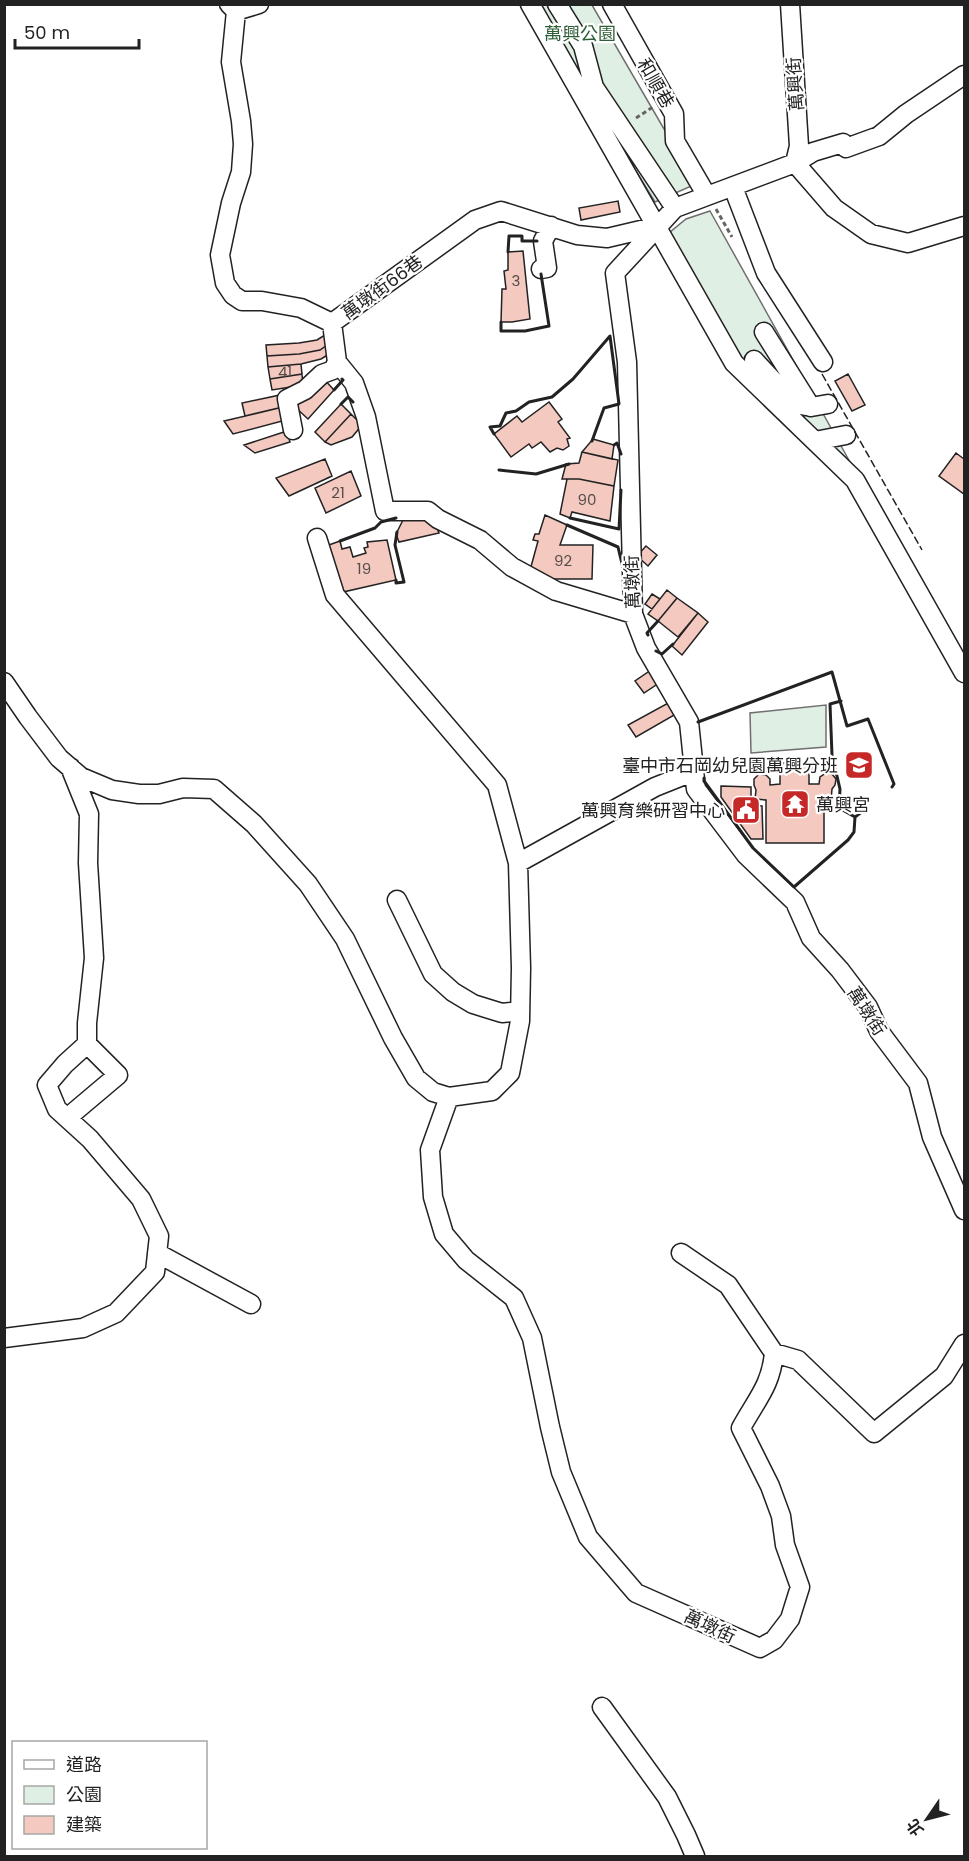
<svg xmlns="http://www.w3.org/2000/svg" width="969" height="1861" font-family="Poppins,'Noto Sans TC',sans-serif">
	<rect width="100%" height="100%" fill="#fff"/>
	<!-- green -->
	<path fill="#e0efe3" stroke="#6f6f6f" stroke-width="1.5" d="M537,5H592L696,184L655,202L561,49Z
		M710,211L850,462L741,360L669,233L686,219Z
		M826,705V747L751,753L750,713Z"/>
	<!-- building -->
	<path fill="#f3c9c0" stroke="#222" stroke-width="1.5" d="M618,201L620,212L581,220L579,208Z
		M523,251L530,319L512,322H501L502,289H506L504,271L508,270V252Z
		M328,333L330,343L320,350L299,354L267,356L266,345L299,343L317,340Z
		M330,343L331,353L321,359L301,364L268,367L267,356L299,354L320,350Z
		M301,364L302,374L270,379L268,367Z
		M302,374L303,385L272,390L270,379Z
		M848,374L865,405L852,411L835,381Z
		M322,377L334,390L308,419L294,406Z
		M280,395L283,407L245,416L242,403Z
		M549,402L562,419L558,422L570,438L567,439L569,446L563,450L557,448L550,452L541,442L532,448L529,444L511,457L494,434L517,416L522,422Z
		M341,404L351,414L325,442L315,432Z
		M283,407L286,420L233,434L224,421Z
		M351,414L362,425L352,437L331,445L325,442Z
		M287,431L290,442L255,453L244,445Z
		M593,439L614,445L612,459L582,452Z
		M582,452L618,460L614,486L579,479H562L566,464L579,463Z
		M956,453L964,459V494L939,476Z
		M325,459L332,476L289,496L276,478Z
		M351,471L361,496L326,513L315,488Z
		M567,479H579L614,486L610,521L572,512L570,518L560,514Z
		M545,515L567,525L560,545H593L592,579H550L529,574L538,541L533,540L535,534H539Z
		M405,516L433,518L439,533L399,542L396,534Z
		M387,540L396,580L343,592L326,546L340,541L342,549L350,547L353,557L366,553L364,548L368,547L367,542Z
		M646,546L657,555L648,566L637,556Z
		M667,590L677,598L658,621L648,614Z
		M652,594L660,599L652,609L645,604Z
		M677,598L698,613L678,637L658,621Z
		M698,613L708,622L682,655L672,646Z
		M651,670L659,683L644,693L635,681Z
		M670,702L676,714L636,737L628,725Z
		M773,763H814L809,774V784H819L820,777L826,773L832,774L836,779L835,785L832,789L831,801H824V843H766V800L755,799L756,790L754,785V779L759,774L766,775L770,779V785L780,784V774Z
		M721,786L751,787V805L762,806L763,839H751L721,797Z"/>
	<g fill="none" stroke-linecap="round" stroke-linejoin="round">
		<!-- minor casing -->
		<g stroke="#222" stroke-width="21">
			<path id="minor" d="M229,4L236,11L259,4
				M530,4L734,363L855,480L964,673
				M557,4L583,46L594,87L675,208
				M612,4L674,114L675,141L707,196
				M790,4L799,146L795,163
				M236,11L231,62L241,121L243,144L241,172L231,203L220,255L225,283L233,295L242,301H262L301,308L332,323
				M795,163L813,152L843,143L846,148L879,136L906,114L964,75
				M733,187L766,273L823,362
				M964,226L908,243L871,234L834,208L795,163L675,208L615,273L627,362L633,614L646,648L689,722L696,789L746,855L795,902L811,938L840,970L868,1007L879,1031L918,1083L932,1137L964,1210
				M541,269L547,268L543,241L551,226
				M764,332L811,407L828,404
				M754,360L795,404L806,406
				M293,430L287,399L305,390L322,374L333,370L337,362
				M815,441L846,435
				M317,538L335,595L497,785L518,863
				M633,614L556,591L512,567L480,540L438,519L428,511H385L366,417L354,383L337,362L332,323L475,220L501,211L577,235L607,238L658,226
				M4,682L28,717L59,758L81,777L112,790L139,794H159L183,788L214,789L254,824L308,884L345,939L393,1038L416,1078L433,1092L449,1097L492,1091L510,1073L520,1021L521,968L518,863L655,787L695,771
				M397,900L433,974L453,992L473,1004L502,1013L520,1011
				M449,1097L430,1150L433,1197L444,1234L466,1260L514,1298L532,1338L550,1427L561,1472L588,1537L636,1593L760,1648L774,1640L790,1619L800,1587L785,1545L781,1516L770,1486L741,1428C756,1400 771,1386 774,1353L798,1360L874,1433L944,1376L964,1344
				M67,1118L118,1075L87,1044
				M157,1253L251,1304
				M681,1253L728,1285L774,1353
				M4,1338L83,1328L116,1313L155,1272L159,1236L141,1199L90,1139L57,1109L47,1085L65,1064L87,1044V1023L94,958L88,863L89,814L70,767
				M602,1707L667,1797L686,1835L695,1856"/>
		</g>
		<!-- path -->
		<path stroke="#646464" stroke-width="3" stroke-dasharray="4.5 3" stroke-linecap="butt" d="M636,118L653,107
			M716,209L732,237"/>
		<!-- minor -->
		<use href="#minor" stroke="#fff" stroke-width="18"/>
		<!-- fence -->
		<path stroke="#222" stroke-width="1.5" stroke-dasharray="8 3" stroke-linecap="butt" d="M822,374L922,550"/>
		<!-- wall -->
		<path stroke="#222" stroke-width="3" d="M508,252L509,236H522V241H537
			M501,322V331H525L549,326L541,274
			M334,390L343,380L342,379
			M341,404L348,397L353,402
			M494,434L490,427L500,426L506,413L516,411L529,402L552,397L573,379L610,336L619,404L604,408L592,441
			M614,445L617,443L621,454
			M499,470L536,474L569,464
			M570,518L619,529L621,490
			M567,525L618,547L623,568
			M340,541L375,528L381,522L396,518
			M396,580V583L404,582L395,545L397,532
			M648,635L647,633L658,621
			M656,651L662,654L673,644
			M841,701L830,704L832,755L840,789L839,808L855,817
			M698,722L832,672L847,726L868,719L894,784L892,787
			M704,778V781L753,848L794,887L848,840L854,832L855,817L867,808"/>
	</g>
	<!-- icons -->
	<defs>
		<g id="school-square" transform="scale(1.5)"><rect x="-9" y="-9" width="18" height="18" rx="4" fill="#c62828" stroke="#fff"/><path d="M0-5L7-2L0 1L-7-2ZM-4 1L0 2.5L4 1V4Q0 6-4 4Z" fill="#fff"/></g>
		<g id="temple-square" transform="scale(1.5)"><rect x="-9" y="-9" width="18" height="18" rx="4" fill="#c62828" stroke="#fff"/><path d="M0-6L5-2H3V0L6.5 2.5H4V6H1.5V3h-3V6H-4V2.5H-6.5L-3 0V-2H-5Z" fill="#fff"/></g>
		<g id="civic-square" transform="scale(1.5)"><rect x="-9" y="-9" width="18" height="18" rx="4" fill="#c62828" stroke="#fff"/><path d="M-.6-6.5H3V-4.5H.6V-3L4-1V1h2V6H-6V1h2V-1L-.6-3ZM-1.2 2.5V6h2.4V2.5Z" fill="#fff"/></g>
	</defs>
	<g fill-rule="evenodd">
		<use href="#school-square" x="859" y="765"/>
		<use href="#temple-square" x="795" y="804"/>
		<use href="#civic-square" x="746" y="810"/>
	</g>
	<g text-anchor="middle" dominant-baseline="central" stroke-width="4.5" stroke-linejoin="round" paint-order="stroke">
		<!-- number labels -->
		<g font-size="15" fill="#564c4a">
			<text x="516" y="280">3</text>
			<text x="285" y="371">41</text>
			<text x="338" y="492">21</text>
			<text x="587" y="499">90</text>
			<text x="563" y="560">92</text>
			<text x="364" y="568">19</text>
		</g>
		<!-- park labels -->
		<g font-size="18" fill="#2f5e38" stroke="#fff">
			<text x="580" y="33">萬興公園</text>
		</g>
		<!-- street labels -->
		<g font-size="18" fill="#222" stroke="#fff">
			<text transform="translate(656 83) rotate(60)">和順巷</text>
			<text transform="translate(795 84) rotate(-94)">萬興街</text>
			<text transform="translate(382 287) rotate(-36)">萬墩街66巷</text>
			<text transform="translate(632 582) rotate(-92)">萬墩街</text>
			<text transform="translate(867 1011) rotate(57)">萬墩街</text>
			<text transform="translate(710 1626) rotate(25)">萬墩街</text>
		</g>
		<!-- poi labels -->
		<g font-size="18" fill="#222" stroke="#fff" text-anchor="end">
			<text x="838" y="765">臺中市石岡幼兒園萬興分班</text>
			<text x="816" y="804" text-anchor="start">萬興宮</text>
			<text x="725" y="810">萬興育樂研習中心</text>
		</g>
	</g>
	<!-- border -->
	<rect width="969" height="1861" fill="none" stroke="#222222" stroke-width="12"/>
	<!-- legend -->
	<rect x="12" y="1741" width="195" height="108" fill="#ffffff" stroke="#a7a7a7" stroke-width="1.5"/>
	<rect x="24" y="1760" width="30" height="9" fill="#ffffff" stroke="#a7a7a7" stroke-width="1.5"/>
	<text x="66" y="1771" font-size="18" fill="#222222">道路</text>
	<rect x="24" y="1786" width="30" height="18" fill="#e0efe3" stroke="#a7a7a7" stroke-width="1.5"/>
	<text x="66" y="1801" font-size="18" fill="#222222">公園</text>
	<rect x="24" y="1816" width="30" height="18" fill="#f3c9c0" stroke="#a7a7a7" stroke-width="1.5"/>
	<text x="66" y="1831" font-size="18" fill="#222222">建築</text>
	<!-- north arrow -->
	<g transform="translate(927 1819) rotate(235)" stroke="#ffffff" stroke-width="4.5" paint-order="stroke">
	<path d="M0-4.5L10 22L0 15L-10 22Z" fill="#222222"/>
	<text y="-9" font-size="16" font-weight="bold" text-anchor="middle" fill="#222222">北</text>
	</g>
	<!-- scale -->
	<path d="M15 39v9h124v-9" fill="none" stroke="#222222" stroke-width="3"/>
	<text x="24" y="39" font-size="18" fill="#222222" stroke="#ffffff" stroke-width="4.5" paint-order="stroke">50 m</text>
</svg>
